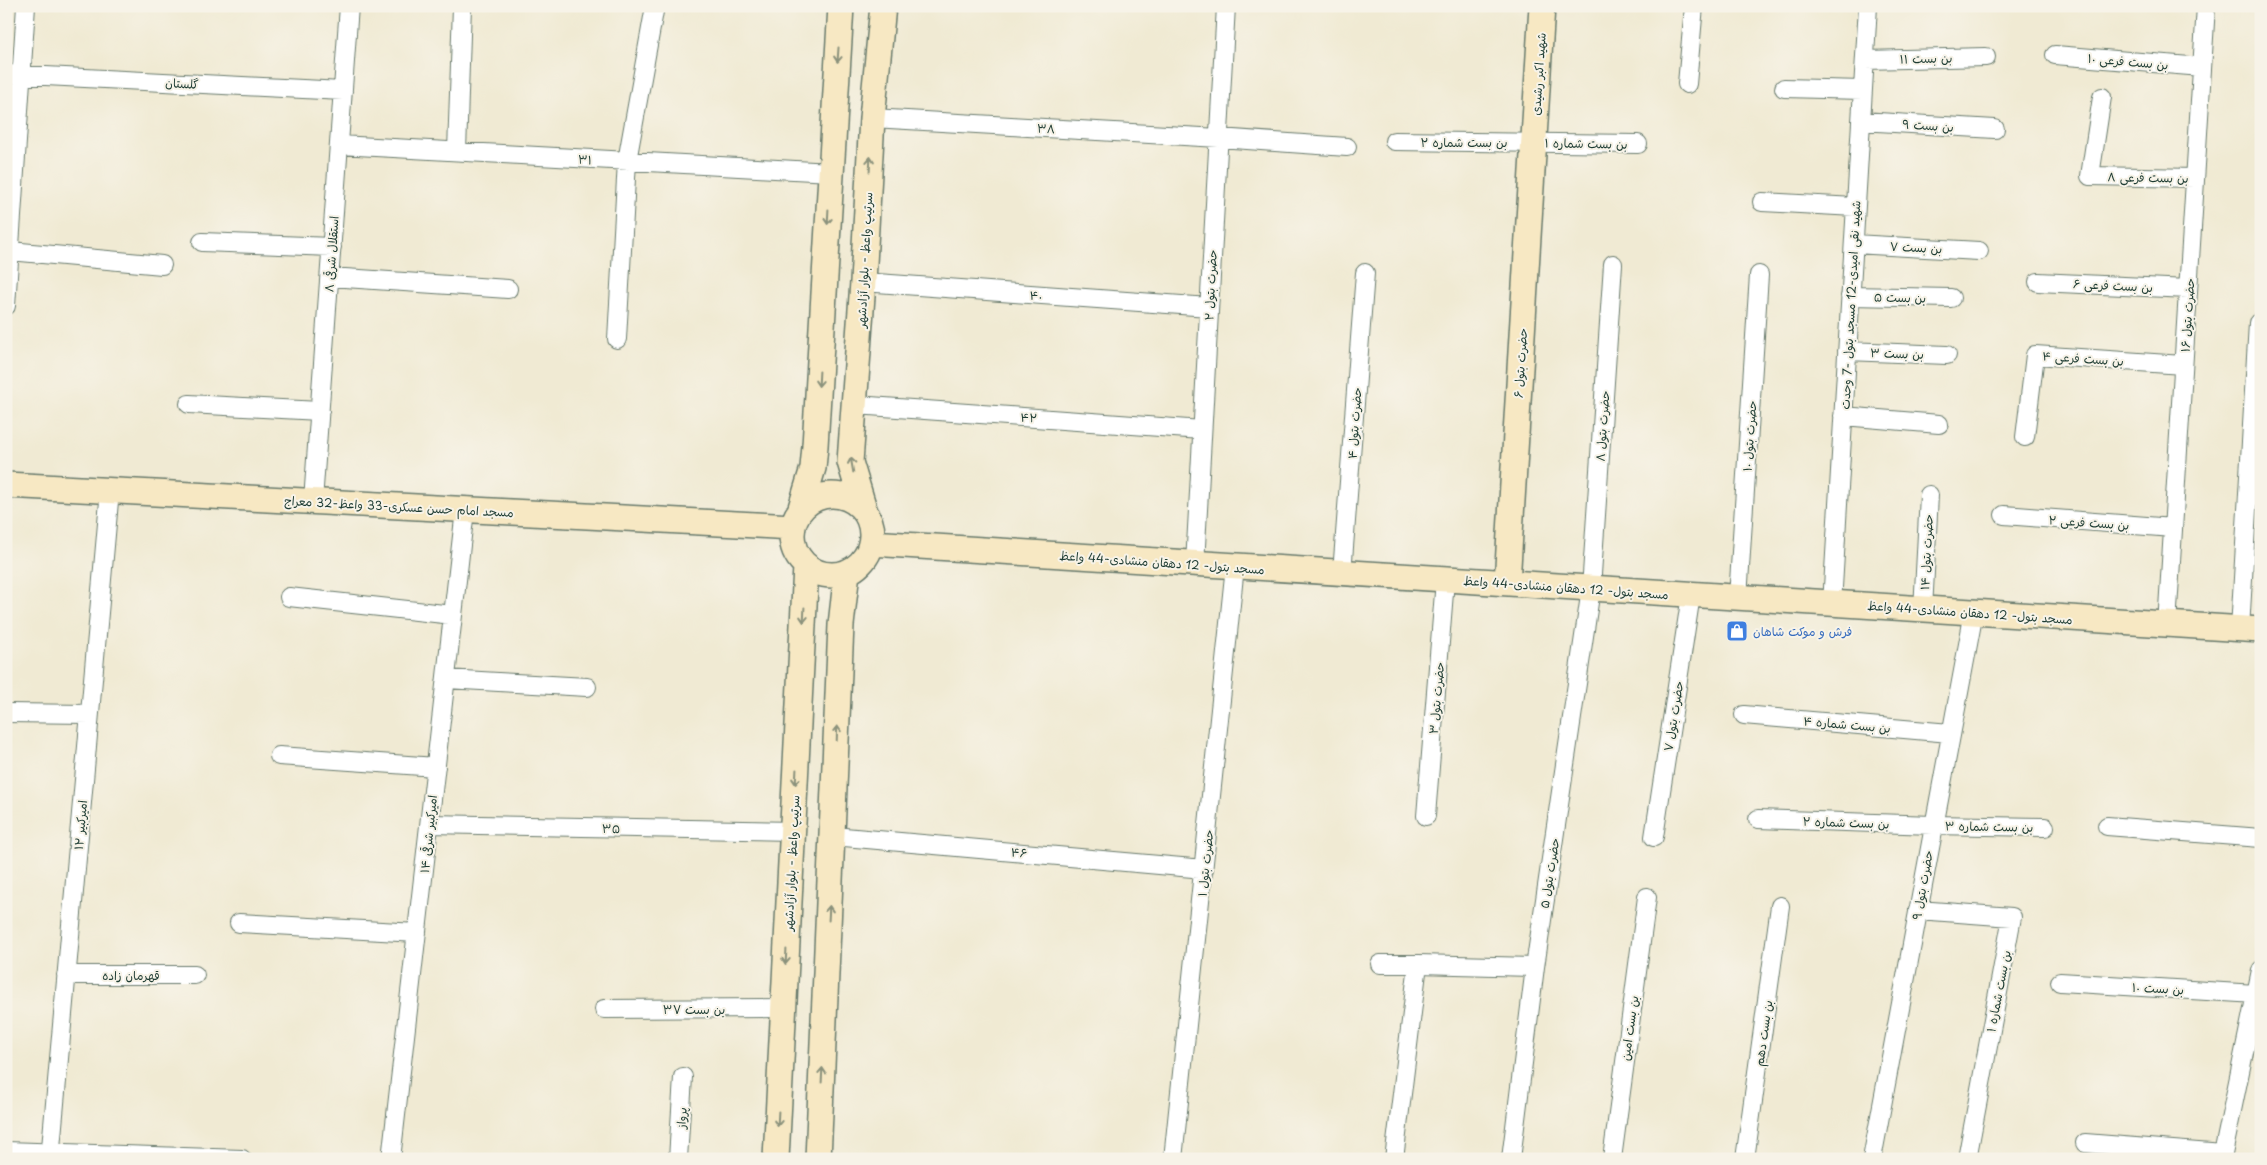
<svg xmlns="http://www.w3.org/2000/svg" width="2267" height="1165" font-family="'Playpen Sans','Playpen Sans Arabic',sans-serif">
	<rect width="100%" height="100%" fill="#f7f3e8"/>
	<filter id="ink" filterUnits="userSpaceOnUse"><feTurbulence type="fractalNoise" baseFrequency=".02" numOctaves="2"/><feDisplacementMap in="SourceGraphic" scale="10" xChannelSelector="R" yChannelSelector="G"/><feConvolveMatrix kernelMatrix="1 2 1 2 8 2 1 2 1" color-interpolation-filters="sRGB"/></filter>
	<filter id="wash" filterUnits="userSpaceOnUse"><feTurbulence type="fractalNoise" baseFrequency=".0096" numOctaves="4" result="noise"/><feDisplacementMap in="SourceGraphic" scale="20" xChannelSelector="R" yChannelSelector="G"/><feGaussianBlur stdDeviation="1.12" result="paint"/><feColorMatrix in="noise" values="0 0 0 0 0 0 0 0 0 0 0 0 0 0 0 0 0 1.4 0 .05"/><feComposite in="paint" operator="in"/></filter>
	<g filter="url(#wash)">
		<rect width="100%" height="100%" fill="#f0ead3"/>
	</g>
	<g filter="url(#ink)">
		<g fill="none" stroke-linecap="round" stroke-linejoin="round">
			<!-- street casing -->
			<g stroke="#687a6c" stroke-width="20">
				<path id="street" d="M2055,55L2202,67
					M1865,60L1986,57
					M6,74L343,91
					M1687,84L1694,6
					M1784,88L1863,90
					M2102,97L2090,176L2195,178
					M872,118L1219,138L1347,147
					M1861,121L1995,129
					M1394,141L1638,144
					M339,145L831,172
					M457,151L462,6
					M1762,202L1855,207
					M202,242L332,247
					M1854,244L1979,251
					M10,251L162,265
					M330,277L508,289
					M863,282L1209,307
					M2038,282L2188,289
					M1850,296L1951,298
					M6,306L26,6
					M617,339L627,161L655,6
					M1847,351L1947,355
					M189,404L320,411
					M856,405L1202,430
					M1843,416L1939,424
					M2025,437L2035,355L2183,365
					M313,501L349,6
					M2004,515L2173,528
					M1195,564L1226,6
					M1342,573L1365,273
					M289,597L453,615
					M1738,598L1759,275
					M1832,604L1868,6
					M1923,610L1929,495
					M2167,625L2206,6
					M2240,629L2258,323
					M446,679L587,687
					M6,713L90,714
					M1744,715L1950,733
					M279,756L436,767
					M1426,816L1445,580
					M1758,819L1933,825L2045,827
					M430,824L793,831
					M2107,826L2261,838
					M833,836L1204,869
					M1654,837L1691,595
					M1918,910L2012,917L1967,1159
					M239,923L417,933
					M1380,964H1418
					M66,975H195
					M2060,982L2256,994
					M604,1009L783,1008
					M2085,1143L2223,1154
					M6,1151L242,1159
					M50,1159L110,490
					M391,1159L465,510
					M678,1159L683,1077
					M1173,1159L1235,566
					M1394,1159L1418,964L1535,967
					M1511,1159L1535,967L1591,589L1613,264
					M1612,1159L1647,897
					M1745,1159L1780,906
					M1872,1159L1974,612
					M2222,1159L2261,970"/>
			</g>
			<!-- secondary casing -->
			<g stroke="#687a6c" stroke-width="28">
				<path id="secondary" d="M6,485L793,527
					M792 535a40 40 0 1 1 80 0a40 40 0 1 1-80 0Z
					M800,511L813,468L815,446L841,6
					M865,512L850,462L863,282L872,118L883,6
					M871,543L2261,630
					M1507,583L1542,6
					M776,1159L806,566
					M818,1159L841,625L847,572"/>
			</g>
			<!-- street -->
			<use href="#street" stroke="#fff" stroke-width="18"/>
			<!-- secondary -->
			<use href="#secondary" stroke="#f7e8c3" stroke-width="25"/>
		</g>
		<!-- one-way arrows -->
		<defs><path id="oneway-shaft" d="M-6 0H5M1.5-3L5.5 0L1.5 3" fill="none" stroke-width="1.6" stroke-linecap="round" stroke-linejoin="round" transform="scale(1.25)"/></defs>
		<g stroke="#8b927c">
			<use href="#oneway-shaft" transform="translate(838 55) rotate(94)"/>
			<use href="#oneway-shaft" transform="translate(870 164) rotate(-87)"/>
			<use href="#oneway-shaft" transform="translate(828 217) rotate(93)"/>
			<use href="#oneway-shaft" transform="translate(819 379) rotate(93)"/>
			<use href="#oneway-shaft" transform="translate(852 465) rotate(-100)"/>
			<use href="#oneway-shaft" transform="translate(804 615) rotate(93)"/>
			<use href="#oneway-shaft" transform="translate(837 733) rotate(-88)"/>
			<use href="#oneway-shaft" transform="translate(796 777) rotate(93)"/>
			<use href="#oneway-shaft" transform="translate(829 913) rotate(-87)"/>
			<use href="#oneway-shaft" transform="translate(786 957) rotate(93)"/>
			<use href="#oneway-shaft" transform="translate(822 1075) rotate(-87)"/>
			<use href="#oneway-shaft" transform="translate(778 1119) rotate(93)"/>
		</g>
	</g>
	<!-- icons -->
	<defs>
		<g id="shop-square" transform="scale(1.125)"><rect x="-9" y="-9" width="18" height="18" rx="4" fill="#3f7fe0" stroke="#f7f3e8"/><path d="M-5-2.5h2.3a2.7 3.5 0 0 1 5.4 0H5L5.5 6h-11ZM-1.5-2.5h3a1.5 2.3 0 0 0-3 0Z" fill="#fff"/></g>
	</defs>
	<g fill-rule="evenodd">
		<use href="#shop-square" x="1737" y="631"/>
	</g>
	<g text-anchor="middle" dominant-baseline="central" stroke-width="4" stroke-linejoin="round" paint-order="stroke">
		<!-- street labels -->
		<g font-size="12" fill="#1f3d34" stroke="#f7f3e8">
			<text transform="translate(1926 58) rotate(-1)">بن بست ۱۱</text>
			<text transform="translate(2128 61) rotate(5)">بن بست فرعی ۱۰</text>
			<text transform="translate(1538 74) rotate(-86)">شهید اکبر رشیدی</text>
			<text transform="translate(182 83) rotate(3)">گلستان</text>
			<text transform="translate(1928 125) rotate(4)">بن بست ۹</text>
			<text transform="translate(1046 128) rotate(3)">۳۸</text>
			<text x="1464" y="142">بن بست شماره ۲</text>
			<text transform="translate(1586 143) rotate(1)">بن بست شماره ۱</text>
			<text transform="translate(585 159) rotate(3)">۳۱</text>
			<text transform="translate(2148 177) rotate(1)">بن بست فرعی ۸</text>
			<text transform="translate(1916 247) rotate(3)">بن بست ۷</text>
			<text transform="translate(331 254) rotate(-86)">استقلال شرقی ۸</text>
			<text transform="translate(864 260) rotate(-87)">سرتیپ واعظ - بلوار آزادشهر</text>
			<text transform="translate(1210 285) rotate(-87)">حضرت بتول ۲</text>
			<text transform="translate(2113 285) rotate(3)">بن بست فرعی ۶</text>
			<text transform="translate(1036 295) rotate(4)">۴۰</text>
			<text transform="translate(1900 297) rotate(1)">بن بست ۵</text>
			<text transform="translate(1850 305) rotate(-87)">شهید نقی امیدی-12 مسجد بتول -7 وحدت</text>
			<text transform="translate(2187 315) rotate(-86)">حضرت بتول ۱۶</text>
			<text transform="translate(1897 353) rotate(2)">بن بست ۳</text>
			<text transform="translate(2083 358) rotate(4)">بن بست فرعی ۴</text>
			<text transform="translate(1520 363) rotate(-86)">حضرت بتول ۶</text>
			<text transform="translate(1029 417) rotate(4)">۴۲</text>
			<text transform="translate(1354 423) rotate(-86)">حضرت بتول ۴</text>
			<text transform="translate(1602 426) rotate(-86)">حضرت بتول ۸</text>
			<text transform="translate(1749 436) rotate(-86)">حضرت بتول ۱۰</text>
			<text transform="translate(399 506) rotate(3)">مسجد امام حسن عسکری-33 واعظ-32 معراج</text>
			<text transform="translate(2089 522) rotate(4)">بن بست فرعی ۲</text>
			<text transform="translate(1926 552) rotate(-87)">حضرت بتول ۱۴</text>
			<text transform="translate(1162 562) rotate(4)">مسجد بتول- 12 دهقان منشادی-44 واعظ</text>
			<text transform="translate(1566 587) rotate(4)">مسجد بتول- 12 دهقان منشادی-44 واعظ</text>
			<text transform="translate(1970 612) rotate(4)">مسجد بتول- 12 دهقان منشادی-44 واعظ</text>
			<text transform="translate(1436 698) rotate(-85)">حضرت بتول ۳</text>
			<text transform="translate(1673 716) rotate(-81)">حضرت بتول ۷</text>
			<text transform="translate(1847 724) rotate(5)">بن بست شماره ۴</text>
			<text transform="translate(1846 822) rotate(2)">بن بست شماره ۲</text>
			<text transform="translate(80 825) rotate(-85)">امیرکبیر ۱۲</text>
			<text transform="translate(1989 826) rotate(1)">بن بست شماره ۳</text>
			<text transform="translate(611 828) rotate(1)">۳۵</text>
			<text transform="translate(428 834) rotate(-84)">۱۴ امیرکبیر شرقی</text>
			<text transform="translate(1019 852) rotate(5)">۴۶</text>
			<text transform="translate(791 863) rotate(-87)">سرتیپ واعظ - بلوار آزادشهر</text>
			<text transform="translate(1205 863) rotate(-84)">حضرت بتول ۱</text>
			<text transform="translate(1549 873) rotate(-81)">حضرت بتول ۵</text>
			<text transform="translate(1922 885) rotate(-80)">حضرت بتول ۹</text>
			<text x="131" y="975">قهرمان زاده</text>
			<text transform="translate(2158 988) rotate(3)">بن بست ۱۰</text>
			<text transform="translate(1998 991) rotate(-79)">بن بست شماره ۱</text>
			<text x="694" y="1009">بن بست ۳۷</text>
			<text transform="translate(1629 1028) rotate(-82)">بن بست امین</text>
			<text transform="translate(1763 1033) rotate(-82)">بن بست دهم</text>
			<text transform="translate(681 1118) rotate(-86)">پرواز</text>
		</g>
		<!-- shop labels -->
		<g font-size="12" fill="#366cbe" stroke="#f7f3e8" text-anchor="start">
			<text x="1753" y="631">فرش و موکت شاهان</text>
		</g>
	</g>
	<!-- margin -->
	<rect width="2267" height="1165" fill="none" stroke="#f7f3e8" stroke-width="25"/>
</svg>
